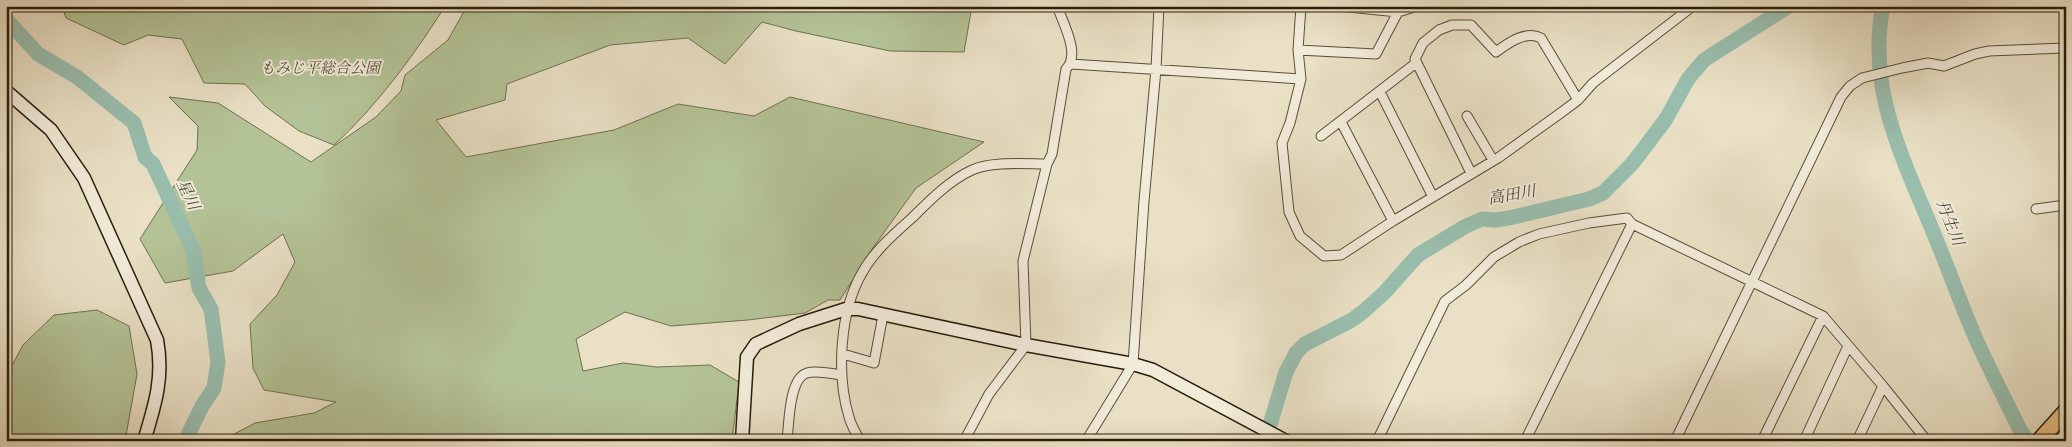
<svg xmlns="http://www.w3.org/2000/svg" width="2072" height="447" font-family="Vollkorn,'Noto Serif JP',serif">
	<rect width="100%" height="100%" fill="#e9e0c5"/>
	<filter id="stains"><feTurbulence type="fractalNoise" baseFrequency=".004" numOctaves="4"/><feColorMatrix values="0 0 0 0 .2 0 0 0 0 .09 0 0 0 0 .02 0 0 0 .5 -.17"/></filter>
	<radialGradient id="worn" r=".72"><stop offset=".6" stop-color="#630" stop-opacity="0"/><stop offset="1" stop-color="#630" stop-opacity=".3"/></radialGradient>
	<!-- green -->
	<path fill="#b4c397" stroke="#707050" d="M62,6H445C416,53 375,108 334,145L299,131L265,106L245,84L204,83L182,39L148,35L124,45L66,18Z
		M467,6H972L964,52L890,51L796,31L762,22L725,64L688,38L610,45L507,84L505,100L436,120L466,157L614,130L678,104L754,116L790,97L984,142L916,188L872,249L840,300H828L805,313L748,320L671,326L625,312L576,339L583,371L623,363L657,367L710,365L739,382L732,441H221L255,423L314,413L336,402L264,390L253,368L250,324L277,295L295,262L283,234L233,271L165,283L140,239L197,150L198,126L169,97L218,103L311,162L376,117L401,91L405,75L448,40Z
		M97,310L129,326L137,374L125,441H6V377L23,345L54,315Z"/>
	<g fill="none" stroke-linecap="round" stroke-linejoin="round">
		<!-- river -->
		<path stroke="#99beae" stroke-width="15" d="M1883,6C1866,92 1905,162 1936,239C1951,275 1964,313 1980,348C1993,376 2007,403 2020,430L2028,441
			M6,19L38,54L77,77L134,123L145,157L153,164L193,250L199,288L211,309L218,362L214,388L202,406L185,441
			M1265,441L1286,372L1296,353L1305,344L1352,320L1364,311L1385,292L1418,255L1466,226L1482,219L1495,220L1509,218L1589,199L1603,193L1631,165L1642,151L1666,119L1688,79L1704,60L1789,6"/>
		<!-- street casing -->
		<g stroke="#5a4e38" stroke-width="11">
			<path id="street" d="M1338,6L1398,12L1418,6
				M1298,50L1376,54L1398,12V6
				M1071,64L1301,79L1298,50L1301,6
				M1301,79L1290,123L1282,143L1289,212L1300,236L1324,256L1341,255L1393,221L1498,158L1562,112L1578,100L1593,83L1693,6
				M1380,92L1433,197
				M1467,116L1493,160
				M1341,122L1393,221
				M1321,136L1416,63
				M1471,173L1415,59L1423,43L1439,30L1452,25H1471L1496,52C1508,43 1526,30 1541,38L1578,100
				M2036,209L2066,205
				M843,354L874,363L883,315
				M787,441C789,424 789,378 807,373C817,370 832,374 842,375
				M860,441C856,433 851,425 849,417C836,374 840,311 862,273C874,251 894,234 913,217C930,200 950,180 972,170C991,161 1026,164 1047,164
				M964,441L989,394L1026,345L1023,261L1047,164L1052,154L1066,69C1081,55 1063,23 1057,6
				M1086,441L1133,364L1144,201L1156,69L1159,6
				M1377,441L1445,301L1466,285L1494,257L1519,242L1539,234L1589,223L1627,218L1632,224L1823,316L1883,386L1927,441
				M1525,441L1632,224
				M1675,441L1841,97L1850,86L1862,78L1902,68L1928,63L1944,66L1975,54L1989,51L2066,48
				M1762,441L1823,316
				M1804,441L1848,346
				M1857,441L1883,386"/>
		</g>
		<!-- secondary casing -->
		<g stroke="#2b1d09" stroke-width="15">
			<path id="secondary" d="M6,91L51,130L84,178L157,340C164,377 155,405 144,441
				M742,441L747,357L756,344L799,324L846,309H858L1026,345L1133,364L1153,370L1286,441"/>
		</g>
		<!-- primary casing -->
		<g stroke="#2b1d09" stroke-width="18">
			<path id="primary" d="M2039,441L2066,411"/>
		</g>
		<!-- street -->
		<use href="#street" stroke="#f1ebd9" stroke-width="9"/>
		<!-- secondary -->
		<use href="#secondary" stroke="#f1ebd9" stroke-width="12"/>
		<!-- primary -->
		<use href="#primary" stroke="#e4c082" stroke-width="15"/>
	</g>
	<g text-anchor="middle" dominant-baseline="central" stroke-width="4" stroke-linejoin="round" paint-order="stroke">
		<!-- park labels -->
		<g font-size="15" font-style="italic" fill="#544f34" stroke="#f1ebd9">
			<text x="320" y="69">もみじ平総合公園</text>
		</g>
		<!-- water labels -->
		<g font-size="16" font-style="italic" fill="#4c4d3b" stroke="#f1ebd9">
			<text transform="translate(187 195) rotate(65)">星川</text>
			<text transform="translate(1512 196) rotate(-10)">高田川</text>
			<text transform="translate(1949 223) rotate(68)">丹生川</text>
		</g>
	</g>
	<!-- margin -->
	<rect width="2072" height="447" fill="none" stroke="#e9e0c5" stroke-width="25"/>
	<rect x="8" y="8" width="2057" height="432" fill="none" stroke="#2b1d09" stroke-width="2.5"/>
	<rect x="12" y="12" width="2047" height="422" fill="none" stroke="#2b1d09"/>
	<rect width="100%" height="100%" filter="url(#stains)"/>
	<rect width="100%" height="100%" fill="url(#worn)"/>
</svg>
